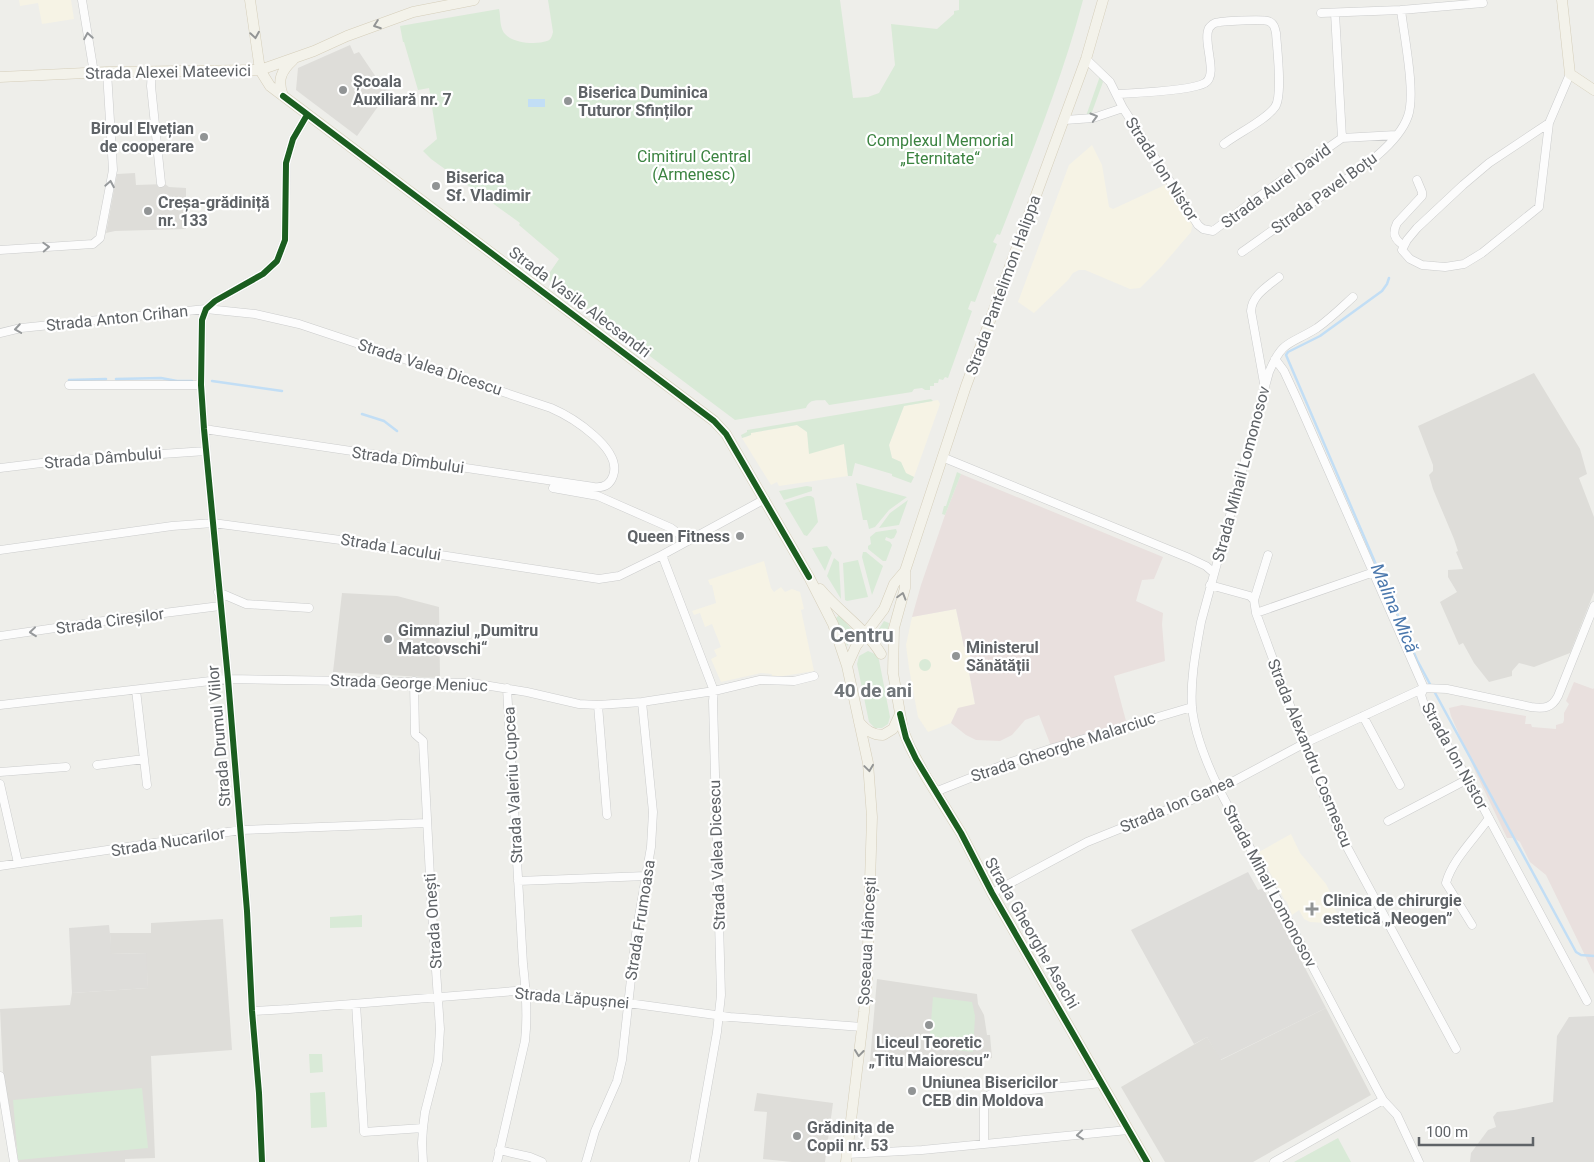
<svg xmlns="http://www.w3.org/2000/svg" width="1594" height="1162" font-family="Roboto,sans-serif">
	<rect width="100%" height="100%" fill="#eeeeea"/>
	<!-- commercial -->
	<path fill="#f6f3e5" d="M19,0H71L74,19L42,24L38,3L20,6Z
		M1092,145L1102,165L1109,207L1113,209L1167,184L1193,221L1191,232L1162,266L1140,288L1130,289L1085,270H1079L1073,273L1068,280L1034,313L1018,302L1069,165Z
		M938,400L940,404L914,477L905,473L901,462L892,458L889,445L904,406Z
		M797,425L807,432L844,444L848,476L779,486L777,482L771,485L742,438L747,437L751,433Z
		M764,561L771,588L774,592L781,587L785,592L792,589L800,592L804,609L801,610L814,671L771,678L772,674L761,673L721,682L711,659L717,656L714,650L721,647L712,624L705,627L700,613L694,615L692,611L716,603L712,585H710L708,580Z
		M956,609L964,647L968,646L972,666L968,667L975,705L958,708L951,723L928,732L918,717L909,668L906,645L912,617Z
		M1291,834L1300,853L1326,884L1330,892L1326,895L1344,924L1310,922L1304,919L1299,910L1292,915L1287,902L1284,899L1259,852Z"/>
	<!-- industrial -->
	<path fill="#deddda" d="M1248,872L1258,890L1263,888L1326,1008L1220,1060L1207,1037L1194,1044L1131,930Z
		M109,925L112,954L147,953L148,988L72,993L69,928Z
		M1594,1016V1162H1470L1471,1153L1488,1130L1496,1127L1493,1117L1497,1112L1514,1110L1553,1102L1557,1036L1569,1017Z"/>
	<!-- education -->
	<path fill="#deddd9" d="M350,45L354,54L359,52L378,80L389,91L357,136L296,90L298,68Z
		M135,173L136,185L165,184L169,187L186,188V229L115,231L106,233L117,174Z
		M1534,373L1580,449L1587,474L1579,478L1594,517V592L1570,653L1534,667L1519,663L1512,671V676L1489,682L1474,663L1463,643L1459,645L1440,602L1457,592L1448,577V570L1463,569L1456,552L1458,551L1454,539L1433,489L1429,475L1433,471V465L1418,426Z
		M342,593L397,596L439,607L440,678L333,672Z
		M223,919L232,1050L151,1056L155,1158L125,1159V1162H19L3,1071L0,1009L70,1005L72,993L148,988L146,953L111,954L110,933H151V923Z
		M877,979L977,994L978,1004L984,1015L987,1035H990L992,1058L980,1060L946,1059V1066L870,1061Z
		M1326,1008L1371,1095L1253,1162H1165L1121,1087L1207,1037L1221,1060Z
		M757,1093L833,1103L825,1162H792L763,1159L767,1112L754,1111Z"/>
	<!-- medical -->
	<path fill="#e9e0de" d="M961,474L1163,557L1154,579L1142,580L1136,601L1163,613L1162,624L1165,661L1114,676L1126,721L1051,746L1039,715L1025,720L1012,735L1000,741L976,740L966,735L951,723L958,708L975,704L968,667L972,665L969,647H964L956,609L912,617L921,585L945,515Z
		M1574,682L1593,689L1594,688V974L1546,875L1530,862L1520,842L1514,838H1507L1476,773L1451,716L1449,708L1462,705L1526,716L1525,724H1531L1532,727L1556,729V725L1563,723L1564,720V713L1569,704L1566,701Z"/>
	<!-- green -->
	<path fill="#d9ead7" d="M548,0H840L853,98L868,97L879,93L895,65L891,24L937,29L954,14V11L959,10V0H1083C1062,80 1030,157 1000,235L997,234L993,242L997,244L975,302L971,301L968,309L972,311L948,378L945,377L943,380L939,379L938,383H934V386H930V390H925L922,388L914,389L912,392L829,405L825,400C817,401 810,398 806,408L735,420L546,278L559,259L519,225L520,223L431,159L423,151L437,139L429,88L418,90L404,42H403L400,26L499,9C501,17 499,29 506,35C514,43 536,45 547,41C551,40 552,36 553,32Z
		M1100,76L1103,82L1092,112L1086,116Z
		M931,399L933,401L904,406L889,445L892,458L901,462L906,473L914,477L911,483L892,476V474L855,463L852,476H848L844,444L809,454L807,432L797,425L751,433V435L742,438L741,435L747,432V430Z
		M957,472L961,474L945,515L942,514L944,506H946Z
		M856,483L907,497L889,510L875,527L869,529L867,520H863Z
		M807,486L812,487V491L784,500L779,491Z
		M807,496H811L814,498L818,522L807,536L804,535L785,503Z
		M908,500L899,525L879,528L890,513Z
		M896,529L897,532L894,538L891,539L886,537L885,540L890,542L892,545L886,561H883L868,549V546L871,544L870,537L876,532Z
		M827,546L832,553L825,571L812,548Z
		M863,552H866L883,566L872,595L862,557Z
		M834,558L839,562L841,599L827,576Z
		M858,560L868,597L847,601L845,600L843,563Z
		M839,615L856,634L847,646L836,618Z
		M884,621L889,623L886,644L875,635Z
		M868,651L877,655L879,660L890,717L888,724L882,728H875L869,722L857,664L859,656Z
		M919 665a6 6 0 1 1 12 0a6 6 0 1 1-12 0Z
		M362,915V927L330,928V917Z
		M933,997L972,1002L975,1016L973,1052L929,1047Z
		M309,1054H322L323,1072L310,1073Z
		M142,1088L148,1148L18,1160L13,1100Z
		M325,1092L327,1127L311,1128L310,1093Z
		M1338,1138L1351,1162H1294Z"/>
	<!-- water -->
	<path fill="#c2def5" d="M528,99H545V107H528Z"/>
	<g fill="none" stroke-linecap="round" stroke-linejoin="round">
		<!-- stream -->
		<path stroke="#c2def5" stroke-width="2.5" d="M1389,278L1387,284L1382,291L1320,336L1288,352L1286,355L1417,660L1431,686
			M116,379L161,378L177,381H192
			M69,380L106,379
			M212,381L282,391
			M362,414L384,421L397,431
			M1434,691L1576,952L1581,955L1594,956"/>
		<!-- minor casing -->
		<g stroke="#cbcccc" stroke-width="9">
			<path id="minor" d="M82,0L94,73
				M1321,13L1401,10L1483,3
				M1086,59L1110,82L1123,108L1198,225L1203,229L1213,231L1257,198L1342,138L1335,13
				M152,71L151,86L161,183
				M1117,94C1135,93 1192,91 1205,83C1219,75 1202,41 1209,28C1211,26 1212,24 1215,23C1221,21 1263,19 1268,21C1274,23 1275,28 1276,33C1277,48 1283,96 1275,107C1266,120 1238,133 1224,144
				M1065,120L1093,118L1123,108
				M1549,123L1539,207L1482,253L1464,264L1445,267L1422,265L1410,259L1402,250L1407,240L1417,228L1463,185L1489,163L1549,123L1570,74
				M1342,138L1396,135
				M1403,245C1394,239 1392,233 1397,223L1422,196V192L1417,180
				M0,250L93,244L100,238L113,170L107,72
				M1242,252C1266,235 1291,217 1316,200C1344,180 1397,149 1408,116C1416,93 1404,36 1401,10
				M1353,297C1342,307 1330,319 1317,328C1290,345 1283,339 1269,372L1201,622C1196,650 1190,680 1192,708C1195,736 1207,764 1219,789L1377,1089L1383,1100L1397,1115L1419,1162
				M0,333L21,328L206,309L255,314L299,324L551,408C572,417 623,449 613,476C610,485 603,488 594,487L204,429
				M1275,359L1284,371L1297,399L1424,688L1421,695L1426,711L1468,779L1587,1001
				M1264,383L1251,311C1252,295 1268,286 1279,277
				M69,385H201
				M942,457L1189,558L1206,566L1214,573
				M0,468L58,461L206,451
				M553,488L598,496L671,528L688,541
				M0,550L172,526L213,523L348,541L599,579L619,576L662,555L765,499
				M662,555L714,691L713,701L721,995L717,1032L694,1162
				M1268,555L1254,600L1256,613L1319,784L1340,834L1456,1049
				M1210,585L1250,596L1254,600
				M218,592L246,604L309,608
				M1256,613L1374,572
				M0,636L124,618L220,606
				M414,681L415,734L423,741L431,896L440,1029L438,1061L425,1112L423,1128L422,1143L423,1162
				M136,690L147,785
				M0,705L228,679L472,683L527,692L579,704L598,705L642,702L714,691L760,680L794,681L814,676
				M598,705L607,815
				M1363,716L1400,785
				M97,765L144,759
				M0,772L66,767
				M0,784L18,863
				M935,792L1008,763L1053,748L1192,707
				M1388,821L1468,779
				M0,866L241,830L427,823
				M518,881L646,876
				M992,893L1087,842L1219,789L1305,743L1424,688L1447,689L1531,707C1544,709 1552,708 1558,696L1594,606
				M1472,925L1446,883C1452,860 1476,837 1489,818
				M356,1004L364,1132L423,1128
				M252,1011L289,1009L515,991L573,1000L628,1003L730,1017L862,1027
				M0,1076L14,1162
				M984,1144V1101L987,1096L991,1094L1102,1083
				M499,1150L530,1157L542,1162
				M847,1154L922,1150L1128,1130
				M262,1162L259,1093L252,1011L247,911L228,679L204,429L201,385L202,320L206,309L215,301L263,274L277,261L285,240L286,163L293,139L307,115
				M497,1162L525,1041C528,1015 526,990 523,964L507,688
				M586,1162L595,1131L617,1081L622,1060L636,934L651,847L653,812L642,702
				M1274,1162L1383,1100"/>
		</g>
		<!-- major casing -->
		<g stroke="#d5ceba" stroke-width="11">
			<path id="major" d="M250,0L260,70L270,86L714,421L726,434L809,577L833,624L847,666L868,763L872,817L867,979L864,1012L846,1162
				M1103,0L1086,59L966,386L905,571V588L894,628L893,673L903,730L910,747L925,775L961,833L992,893L1147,1162
				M1562,0L1570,74L1594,90
				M0,77L107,72L260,70L314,51L347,36L413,12L474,0
				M283,96C277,80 281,71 293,60
				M820,589C839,612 866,629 881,654
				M847,666L856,646L884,609L894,584L905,571
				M859,722C866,730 872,735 883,735L893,729L900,714"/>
		</g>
		<!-- minor -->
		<use href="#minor" stroke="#fcfcfc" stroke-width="8"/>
		<!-- major -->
		<use href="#major" stroke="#f3f2ea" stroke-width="10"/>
		<!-- cycleway casing -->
		<g stroke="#fff" stroke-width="9">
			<path id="cycleway" d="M283,96L714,421L726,434L809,577
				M900,714L906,738L916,759L961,833L992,893L1147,1162
				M262,1162L259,1093L252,1011L247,911L228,679L204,429L201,385L202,320L206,309L215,301L263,274L277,261L285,240L286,163L293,139L307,115"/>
		</g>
		<!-- cycleway -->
		<use href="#cycleway" stroke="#1b5e20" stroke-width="6"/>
	</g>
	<!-- one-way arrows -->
	<defs><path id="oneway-chevron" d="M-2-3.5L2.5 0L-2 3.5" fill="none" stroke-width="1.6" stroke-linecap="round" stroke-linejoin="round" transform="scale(1.25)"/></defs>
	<g stroke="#939595">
		<use href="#oneway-chevron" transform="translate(377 25) rotate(160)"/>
		<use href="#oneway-chevron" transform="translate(255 35) rotate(81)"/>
		<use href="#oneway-chevron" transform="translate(902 596) rotate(-74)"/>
		<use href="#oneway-chevron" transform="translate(869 768) rotate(82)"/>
		<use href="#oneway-chevron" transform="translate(859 1053) rotate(97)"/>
	</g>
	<g stroke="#96999b">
		<use href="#oneway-chevron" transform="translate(88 36) rotate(-99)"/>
		<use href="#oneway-chevron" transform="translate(1094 117) rotate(-16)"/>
		<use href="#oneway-chevron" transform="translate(110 184) rotate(-80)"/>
		<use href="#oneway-chevron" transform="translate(46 247) rotate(-3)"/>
		<use href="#oneway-chevron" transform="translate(18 329) rotate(171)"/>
		<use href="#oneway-chevron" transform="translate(33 632) rotate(174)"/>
		<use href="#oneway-chevron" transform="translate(1080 1135) rotate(174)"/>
	</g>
	<!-- markers -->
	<g fill="#919495" stroke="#fff" stroke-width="2">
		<circle cx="343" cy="90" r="5"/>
		<circle cx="568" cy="101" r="5"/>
		<circle cx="204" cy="137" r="5"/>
		<circle cx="436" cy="186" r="5"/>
		<circle cx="148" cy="211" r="5"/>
		<circle cx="740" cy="536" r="5"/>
		<circle cx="388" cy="639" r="5"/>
		<circle cx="956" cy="656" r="5"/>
		<path d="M1309.5 901.5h5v5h5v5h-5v5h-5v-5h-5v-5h5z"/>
		<circle cx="929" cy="1025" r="5"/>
		<circle cx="912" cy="1091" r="5"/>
		<circle cx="797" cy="1136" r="5"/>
	</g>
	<g text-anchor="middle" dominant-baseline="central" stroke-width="4.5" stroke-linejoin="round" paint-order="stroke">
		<!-- street labels -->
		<g font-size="16" fill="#5f6367" stroke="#fff">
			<text transform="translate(168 72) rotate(-1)">Strada Alexei Mateevici</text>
			<text transform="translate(1162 169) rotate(57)">Strada Ion Nistor</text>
			<text transform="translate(1276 186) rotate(-36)">Strada Aurel David</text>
			<text transform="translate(1324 193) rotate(-36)">Strada Pavel Boțu</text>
			<text transform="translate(1003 285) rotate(-70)">Strada Pantelimon Halippa</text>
			<text transform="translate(580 302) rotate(37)">Strada Vasile Alecsandri</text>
			<text transform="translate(117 318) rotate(-6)">Strada Anton Crihan</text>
			<text transform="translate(430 367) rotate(18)">Strada Valea Dicescu</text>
			<text transform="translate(103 458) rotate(-5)">Strada Dâmbului</text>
			<text transform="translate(408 460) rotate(8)">Strada Dîmbului</text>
			<text transform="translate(1241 474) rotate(-75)">Strada Mihail Lomonosov</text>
			<text transform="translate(391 547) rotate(9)">Strada Lacului</text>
			<text transform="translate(110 621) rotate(-8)">Strada Cireșilor</text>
			<text transform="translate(409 683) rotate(2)">Strada George Meniuc</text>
			<text transform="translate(219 736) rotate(-95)">Strada Drumul Viilor</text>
			<text transform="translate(1063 747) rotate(-18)">Strada Gheorghe Malarciuc</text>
			<text transform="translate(1310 753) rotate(68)">Strada Alexandru Cosmescu</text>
			<text transform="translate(1455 756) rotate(61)">Strada Ion Nistor</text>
			<text transform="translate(513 785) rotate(-93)">Strada Valeriu Cupcea</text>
			<text transform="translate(1177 804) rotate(-23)">Strada Ion Ganea</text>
			<text transform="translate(168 842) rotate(-9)">Strada Nucarilor</text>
			<text transform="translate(717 855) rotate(-92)">Strada Valea Dicescu</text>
			<text transform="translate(1270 886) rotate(62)">Strada Mihail Lomonosov</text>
			<text transform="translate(640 920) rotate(-81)">Strada Frumoasa</text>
			<text transform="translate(433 921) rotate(-94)">Strada Onești</text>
			<text transform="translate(1032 933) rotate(60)">Strada Gheorghe Asachi</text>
			<text transform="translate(867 941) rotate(-87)">Șoseaua Hâncești</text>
			<text transform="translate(572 998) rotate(5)">Strada Lăpușnei</text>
		</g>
		<!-- poi labels -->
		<g font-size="16" font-weight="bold" fill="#5f6367" stroke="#fff" text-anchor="start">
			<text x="353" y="81">Școala<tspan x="353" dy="18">Auxiliară nr. 7</tspan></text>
			<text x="578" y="92">Biserica Duminica<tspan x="578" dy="18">Tuturor Sfinților</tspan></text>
			<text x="194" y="128" text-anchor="end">Biroul Elvețian<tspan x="194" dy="18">de cooperare</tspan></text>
			<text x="446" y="177">Biserica<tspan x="446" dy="18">Sf. Vladimir</tspan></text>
			<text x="158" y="202">Creșa-grădiniță<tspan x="158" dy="18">nr. 133</tspan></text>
			<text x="730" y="536" text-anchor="end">Queen Fitness</text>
			<text x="398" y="630">Gimnaziul „Dumitru<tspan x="398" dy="18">Matcovschi“</tspan></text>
			<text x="966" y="647">Ministerul<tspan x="966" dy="18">Sănătății</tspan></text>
			<text x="1323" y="900">Clinica de chirurgie<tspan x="1323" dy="18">estetică „Neogen”</tspan></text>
			<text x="929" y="1042" text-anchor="middle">Liceul Teoretic<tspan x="929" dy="18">„Titu Maiorescu”</tspan></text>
			<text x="922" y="1082">Uniunea Bisericilor<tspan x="922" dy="18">CEB din Moldova</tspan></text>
			<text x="807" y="1127">Grădinița de<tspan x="807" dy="18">Copii nr. 53</tspan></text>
		</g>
		<!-- park labels -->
		<g font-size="16" fill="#3b8340" stroke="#fff">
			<text x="940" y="140">Complexul Memorial<tspan x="940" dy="18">„Eternitate“</tspan></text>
			<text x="694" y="156">Cimitirul Central<tspan x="694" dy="18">(Armenesc)</tspan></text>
		</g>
		<!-- water labels -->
		<g font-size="18" font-style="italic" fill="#4b78ad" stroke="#fff">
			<text transform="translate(1395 608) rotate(67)">Malina Mică</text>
		</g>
		<!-- quarter labels -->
		<g font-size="19" font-weight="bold" fill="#707579" stroke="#fff">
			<text x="873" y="690">40 de ani</text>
		</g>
		<!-- district labels -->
		<g font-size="21" font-weight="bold" fill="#707579" stroke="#fff">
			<text x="862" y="635">Centru</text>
		</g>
	</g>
	<!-- scale -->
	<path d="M1419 1137v8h114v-8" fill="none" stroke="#5f6367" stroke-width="2.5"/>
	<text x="1426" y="1137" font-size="15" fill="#5f6367" stroke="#ffffff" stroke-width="4" paint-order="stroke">100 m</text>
</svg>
